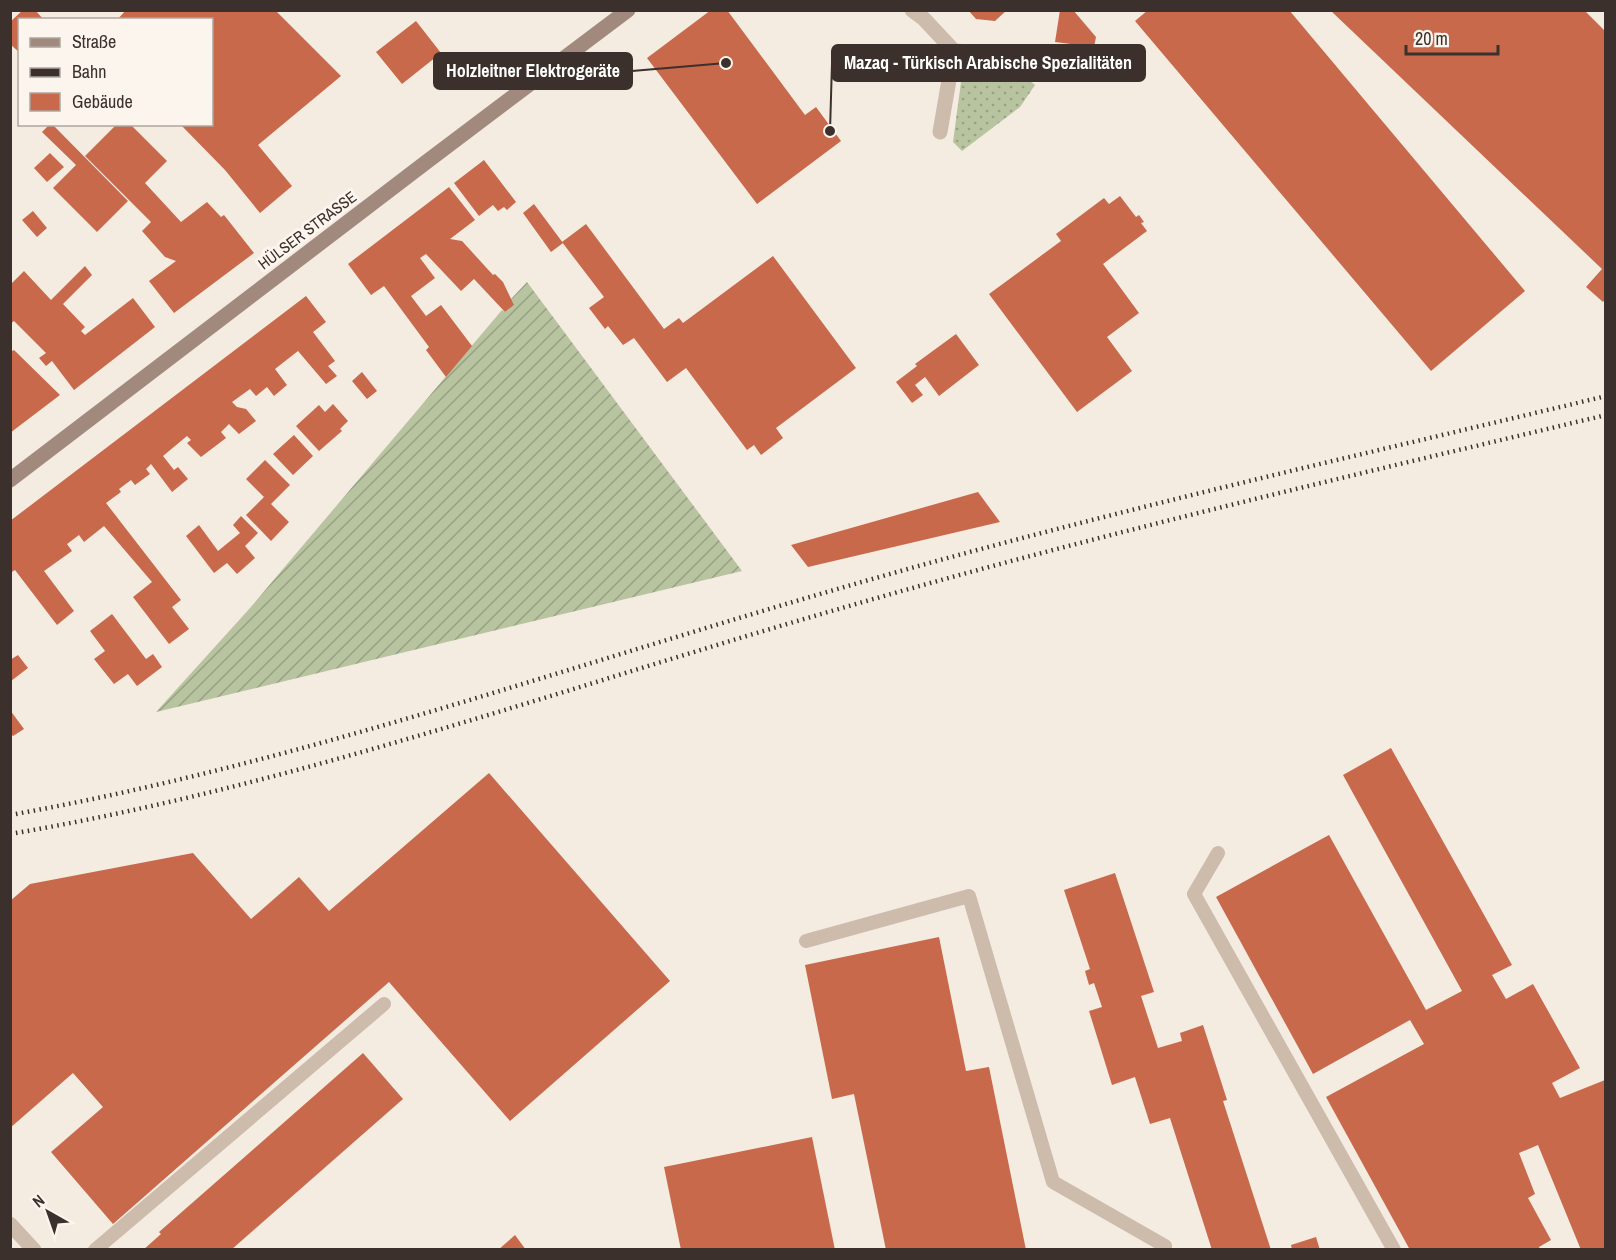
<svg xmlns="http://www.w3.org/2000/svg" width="1616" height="1260" font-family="'Archivo Narrow',sans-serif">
	<defs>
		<pattern id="grass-dots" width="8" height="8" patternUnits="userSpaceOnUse" patternTransform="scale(1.5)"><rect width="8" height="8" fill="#b8c4a0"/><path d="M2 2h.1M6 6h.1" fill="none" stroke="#97a083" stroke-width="1.8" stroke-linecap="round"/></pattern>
		<pattern id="garden-furrows" width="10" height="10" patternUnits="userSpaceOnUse" patternTransform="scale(1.5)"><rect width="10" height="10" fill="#b8c4a0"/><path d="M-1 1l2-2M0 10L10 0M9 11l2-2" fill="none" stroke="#97a083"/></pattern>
	</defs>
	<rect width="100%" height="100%" fill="#f4ebe1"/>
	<!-- grass -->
	<path fill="url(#grass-dots)" d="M983,66L1021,73L1035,85L1020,107L962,151L953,142L961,82L968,69Z"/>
	<!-- garden -->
	<path fill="url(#garden-furrows)" d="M527,282L742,571L156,712L250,608L502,310L505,312L514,305L511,299Z"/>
	<!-- building -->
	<path fill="#c8694b" d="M23,10H35L44,20H20V53L10,44V22Z
		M126,10H275L341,76L258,145L292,186L260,213L225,170L180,124H212V20H117Z
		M711,10H727L805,115L816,107L841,141L757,204L647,58Z
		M968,10H1007L995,21L976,19Z
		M1060,10H1073L1096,37L1094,47L1055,42Z
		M1148,10H1289L1525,291L1431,371L1135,21Z
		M1330,10H1584L1605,31V299L1603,302L1586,287L1602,269Z
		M416,21L441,53L402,84L376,52Z
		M50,124H52L128,201L97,232L53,188L76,165L42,132Z
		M117,124H130L167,161L145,183L181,222L207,202L221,217L224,215L254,253L174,313L149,281L176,261L165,257L142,231L151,222L85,156Z
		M50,153L64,167L47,182L34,168Z
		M484,160L516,202L507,210L504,207L498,211L493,205L479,216L454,183Z
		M449,187L475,220L450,239L462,241L493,275L495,274L503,282L514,305L505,312L474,279L461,291L426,254L420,258L435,278L411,296L426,316L441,305L472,346L446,377L426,350L429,347L384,286L371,295L348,264Z
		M1120,196L1136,217L1139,215L1144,222L1141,223L1147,231L1103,264L1139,313L1107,337L1132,371L1077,412L989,294L1061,241L1056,234L1104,198L1109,204Z
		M534,204L563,243L551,252L523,213Z
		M33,211L47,228L37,237L22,220Z
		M586,224L664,329L679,318L683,323L773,256L856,368L776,428L783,438L761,455L754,445L747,450L686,368L667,382L634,338L623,345L608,326L605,329L589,308L604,297L562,242Z
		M85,266L92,275L63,304L85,327L81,331L85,335L133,298L155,327L74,390L52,361L46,366L39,358L46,353L14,321L10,324V285L24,271L51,300Z
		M306,296L326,322L313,332L335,361L328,366L337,376L326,384L298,351L275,369L287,385L274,396L267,387L256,396L250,389L232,402L237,407L246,409L256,421L239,434L229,424L221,432L226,438L201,457L187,443L191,440L187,436L163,456L174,470L178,467L188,479L172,492L151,464L146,469L150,474L135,485L131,480L119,489L121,492L106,503L181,600L172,607L189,629L169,644L133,597L152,582L104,526L84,542L79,535L67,544L72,551L44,571L74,611L57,625L15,570L10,573V521Z
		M956,334L979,365L939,396L925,377L915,385L923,395L912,403L896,382L917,366L915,364Z
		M14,350L60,395L10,433V352Z
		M362,372L377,391L367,399L352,381Z
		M333,404L348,421L340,429L342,431L319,451L296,426L319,405L325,412Z
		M294,435L313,456L293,475L273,454Z
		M265,460L290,485L271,504L289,522L271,541L246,515L264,497L246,479Z
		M978,492L1000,522L808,567L791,545Z
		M241,516L258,533L245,546L255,558L237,574L227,563L214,573L186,536L199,525L218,551L240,533L233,525Z
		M112,614L146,659L153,654L162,667L137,686L128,674L114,684L94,659L105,651L90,631Z
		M18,655L28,668L11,681L10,660Z
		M10,710L24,729L13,736L10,733Z
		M1391,748L1512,965L1492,975L1506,999L1533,984L1580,1068L1552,1083L1560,1098L1605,1080V1250H1581L1538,1145L1519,1153L1535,1194L1528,1198L1551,1240L1539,1247L1540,1250H1410L1326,1097L1424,1044L1410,1020L1313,1074L1216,897L1329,835L1426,1010L1462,991L1343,775Z
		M489,773L670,981L510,1121L389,982L113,1224L51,1152L103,1107L73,1073L10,1128V901L30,884L193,853L251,919L299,877L329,911Z
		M1115,873L1154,992L1141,996L1158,1048L1182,1041L1180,1033L1203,1025L1227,1100L1223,1101L1271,1250H1212L1170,1118L1150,1124L1135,1077L1112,1085L1089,1011L1102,1007L1094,983L1089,985L1085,971L1090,969L1064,890Z
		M939,937L966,1071L989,1067L1026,1250H886L854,1094L832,1099L805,965Z
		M363,1053L403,1099L231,1250H143L161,1234L159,1232Z
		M812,1137L835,1250H681L664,1167Z
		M515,1235L526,1250H498Z
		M1316,1237L1320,1250H1292L1291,1245Z"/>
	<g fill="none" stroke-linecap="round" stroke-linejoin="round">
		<!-- lane -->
		<path stroke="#cdbbac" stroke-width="14" d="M1218,853L1194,894L1394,1250
			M806,941L969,896L1053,1182L1165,1246V1250
			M95,1250L384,1004"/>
		<!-- street -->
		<path stroke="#cdbbac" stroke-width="15" d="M912,10L924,19L954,51L1037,56
			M940,132L954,51
			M10,1224L34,1250"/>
		<!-- secondary -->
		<path stroke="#a18a7d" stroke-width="15" d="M10,480L429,160L628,10"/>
		<!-- rail -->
		<path stroke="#3b302b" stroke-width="4.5" stroke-dasharray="1.5 4.5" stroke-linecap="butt" d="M10,815C291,765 560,669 834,590C1088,516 1348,458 1606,396
			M10,834C294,786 566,687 842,608C1094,535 1350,476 1606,415"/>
	</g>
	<g text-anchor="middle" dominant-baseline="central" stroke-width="6" stroke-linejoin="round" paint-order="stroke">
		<!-- street labels -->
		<g font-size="16" fill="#3b302b" stroke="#fbf5ee">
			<text transform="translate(307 230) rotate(-37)">HÜLSER STRASSE</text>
		</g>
	</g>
	<!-- callouts -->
	<path fill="none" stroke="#3b302b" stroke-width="2" d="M830 131L832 63M726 63L632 71"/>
	<g fill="#3b302b" stroke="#fbf5ee" stroke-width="2">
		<circle cx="830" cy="131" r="6"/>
		<circle cx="726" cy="63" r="6"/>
	</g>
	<g fill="#3b302b" stroke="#3b302b" stroke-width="2">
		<rect x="832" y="45" width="313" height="36" rx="6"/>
		<rect x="434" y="53" width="198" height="36" rx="6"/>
	</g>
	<g font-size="18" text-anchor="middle" font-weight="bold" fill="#fff">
		<text x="988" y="69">Mazaq - Türkisch Arabische Spezialitäten</text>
		<text x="533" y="77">Holzleitner Elektrogeräte</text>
	</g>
	<!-- border -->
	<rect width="1616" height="1260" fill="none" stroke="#3b302b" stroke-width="24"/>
	<!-- legend -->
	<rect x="18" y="18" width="195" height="108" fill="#fbf5ee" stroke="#aea6a0" stroke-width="1.5"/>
	<rect x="30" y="38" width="30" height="9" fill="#a18a7d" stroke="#aea6a0" stroke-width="1.5"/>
	<text x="72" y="48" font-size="18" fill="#3b302b">Straße</text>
	<rect x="30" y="68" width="30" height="9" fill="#3b302b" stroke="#aea6a0" stroke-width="1.5"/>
	<text x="72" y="78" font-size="18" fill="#3b302b">Bahn</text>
	<rect x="30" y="93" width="30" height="18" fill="#c8694b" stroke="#aea6a0" stroke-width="1.5"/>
	<text x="72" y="108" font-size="18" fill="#3b302b">Gebäude</text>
	<!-- north arrow -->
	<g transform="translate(48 1212) rotate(320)" stroke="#fbf5ee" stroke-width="4.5" paint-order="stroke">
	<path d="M0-4.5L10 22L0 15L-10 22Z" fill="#3b302b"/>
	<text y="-9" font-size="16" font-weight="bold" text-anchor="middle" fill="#3b302b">N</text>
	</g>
	<!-- scale -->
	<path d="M1406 45v9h92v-9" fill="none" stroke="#3b302b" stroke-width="3"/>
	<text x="1415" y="45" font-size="18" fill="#3b302b" stroke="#fbf5ee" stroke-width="4.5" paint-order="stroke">20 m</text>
</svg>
